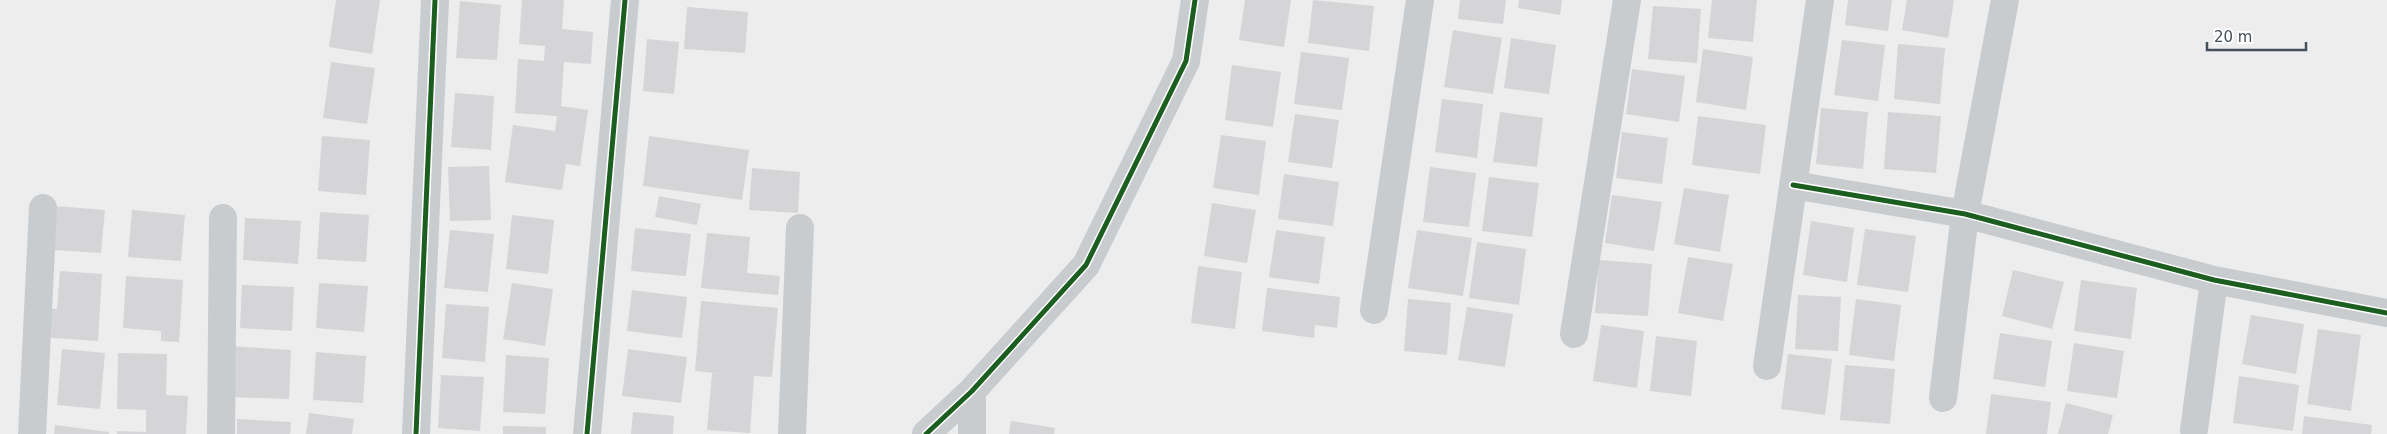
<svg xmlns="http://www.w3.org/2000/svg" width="2387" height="434" font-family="'DejaVu Sans',sans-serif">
	<rect width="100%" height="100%" fill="#eeeded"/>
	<!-- building -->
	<path fill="#d5d5d7" d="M336,0H380L372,54L329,47Z
		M522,0H564L562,29L593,32L591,64L564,62L561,106L588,110L580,166L566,164L562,190L505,182L513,125L555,131L557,116L515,113L518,59L544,61L545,46L519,44Z
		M1245,0H1291L1284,47L1239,40Z
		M1313,0L1374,6L1369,51L1308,43Z
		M1460,0H1506L1503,24L1458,19Z
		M1519,0H1562L1560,15L1518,8Z
		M1712,0H1757L1753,42L1708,38Z
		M1848,0H1892L1888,31L1845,25Z
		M1907,0H1954L1948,38L1902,30Z
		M460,1L501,5L497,60L456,58Z
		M1653,6L1701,9L1697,63L1648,59Z
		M687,7L748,12L745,53L684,49Z
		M1453,30L1502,38L1493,94L1444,87Z
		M1511,38L1556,45L1549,94L1504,88Z
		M647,39L679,42L674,94L643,91Z
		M1842,40L1885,45L1878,101L1834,95Z
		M1898,44L1945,48L1940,104L1894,99Z
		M1703,49L1753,57L1746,110L1696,102Z
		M1301,52L1349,58L1342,110L1294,104Z
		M331,62L375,68L367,124L323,118Z
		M1232,65L1281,72L1273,127L1225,120Z
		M1632,69L1685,76L1679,122L1626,114Z
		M455,93L494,96L491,150L451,147Z
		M1442,99L1483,104L1477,158L1435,152Z
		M1821,108L1868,112L1863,169L1816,164Z
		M1500,112L1543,118L1537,167L1493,162Z
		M1888,112L1941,116L1936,173L1884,169Z
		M1295,114L1339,120L1332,168L1288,162Z
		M1698,116L1766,125L1760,174L1692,165Z
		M1622,132L1668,138L1662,184L1616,178Z
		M1221,135L1266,141L1259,195L1213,188Z
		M322,136L370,140L366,195L318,191Z
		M649,136L749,150L742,200L643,186Z
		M489,166L491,220L450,221L448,167Z
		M1430,167L1476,173L1469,227L1423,222Z
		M752,168L800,172L798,213L749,210Z
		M1284,174L1339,182L1333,226L1278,219Z
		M1489,177L1539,183L1532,237L1482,231Z
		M1684,188L1729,195L1720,252L1674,244Z
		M1612,195L1662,202L1654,251L1605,243Z
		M659,196L701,204L697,225L655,217Z
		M1212,203L1256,210L1247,263L1204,256Z
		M56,206L105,210L101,253L53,250Z
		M132,210L185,215L181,261L128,257Z
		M320,212L369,215L366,262L317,259Z
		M512,215L554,220L548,274L506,269Z
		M245,218L301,221L298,264L243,260Z
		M1811,221L1854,228L1847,282L1803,275Z
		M635,228L691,234L686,276L631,271Z
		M1865,229L1916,236L1908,292L1857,285Z
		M450,230L494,234L488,292L444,288Z
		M1276,230L1325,237L1319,284L1269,277Z
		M1417,230L1472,238L1463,296L1408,288Z
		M707,233L750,237L747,273L780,276L778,295L701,288Z
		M1477,242L1526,249L1519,305L1469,298Z
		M1688,257L1733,264L1723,321L1678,313Z
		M1599,260L1652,264L1648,316L1595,313Z
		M1198,266L1242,272L1235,329L1191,323Z
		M2013,270L2064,282L2052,329L2002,316Z
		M60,271L102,274L98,341L38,337L40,308L57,309Z
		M126,276L183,280L179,342L161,341V331L123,328Z
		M2081,280L2137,288L2131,339L2074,331Z
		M319,283L368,286L364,332L316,328Z
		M512,283L553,289L545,346L503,339Z
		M242,285L294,287L292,331L240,328Z
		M1267,288L1340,297L1337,328L1315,325L1314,338L1262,331Z
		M632,290L687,297L682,338L627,331Z
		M1798,295L1841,297L1838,351L1795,349Z
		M1408,299L1451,303L1447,355L1404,351Z
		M1856,299L1901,305L1894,361L1849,355Z
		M701,301L778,308L772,377L754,376L750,433L707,430L712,373L725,374L695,371Z
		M446,304L489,307L485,362L442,358Z
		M1467,307L1513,314L1505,367L1458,360Z
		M2251,315L2304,324L2296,374L2242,364Z
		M1601,325L1644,331L1637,388L1593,381Z
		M2318,329L2361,335L2351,411L2307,404Z
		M2000,333L2052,341L2045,387L1993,379Z
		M1656,336L1697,341L1691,396L1650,391Z
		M2074,343L2124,351L2117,398L2067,391Z
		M231,346L291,350L289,399L229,397Z
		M62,349L105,353L100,409L57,405Z
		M628,349L687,357L681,403L622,396Z
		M316,352L366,356L363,403L313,400Z
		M118,353L167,354L166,395L188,396L186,434H117V431L146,432V410L117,409Z
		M1788,354L1832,359L1825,415L1781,409Z
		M506,355L549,358L545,414L503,412Z
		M1845,365L1895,369L1890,424L1840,420Z
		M441,375L484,377L480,431L438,428Z
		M2239,376L2299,385L2293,431L2233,423Z
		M1991,394L2051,402L2047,434H1986Z
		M2066,403L2113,415L2108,434H2058Z
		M633,412L674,416L673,434H631Z
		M309,413L354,419L352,434H306Z
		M2304,416L2372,425L2371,434H2302Z
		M237,419L291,422L290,434H237Z
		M1011,421L1055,428L1054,434H1009Z
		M55,425L109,432V434H54Z
		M503,426L546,427V434H503Z"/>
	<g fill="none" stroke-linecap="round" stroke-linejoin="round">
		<!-- minor -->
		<path stroke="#c9cccf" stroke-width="28" d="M1793,185L1965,214L2214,280L2387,313
			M1374,310L1420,0
			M1574,334L1627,0
			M1767,366L1820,0
			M972,391V434
			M1943,398L1965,214L2005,0
			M2194,430L2214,280
			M32,434L43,208
			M221,434L223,218
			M416,434L435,0
			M587,434L625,0
			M792,434L800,228
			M926,434L972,391L1086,265L1186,61L1195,0"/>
		<!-- cycleway casing -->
		<g stroke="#fff" stroke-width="8">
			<path id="cycleway" d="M1793,185L1965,214L2214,280L2387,313
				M416,434L435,0
				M587,434L625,0
				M926,434L972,391L1086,265L1186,61L1195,0"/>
		</g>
		<!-- cycleway -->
		<use href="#cycleway" stroke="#1b5e20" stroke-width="5"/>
	</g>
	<!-- scale -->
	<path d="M2207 42v8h99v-8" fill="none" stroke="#44505b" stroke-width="2.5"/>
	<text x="2214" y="42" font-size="15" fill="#44505b" stroke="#ffffff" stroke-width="4" paint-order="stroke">20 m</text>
</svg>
